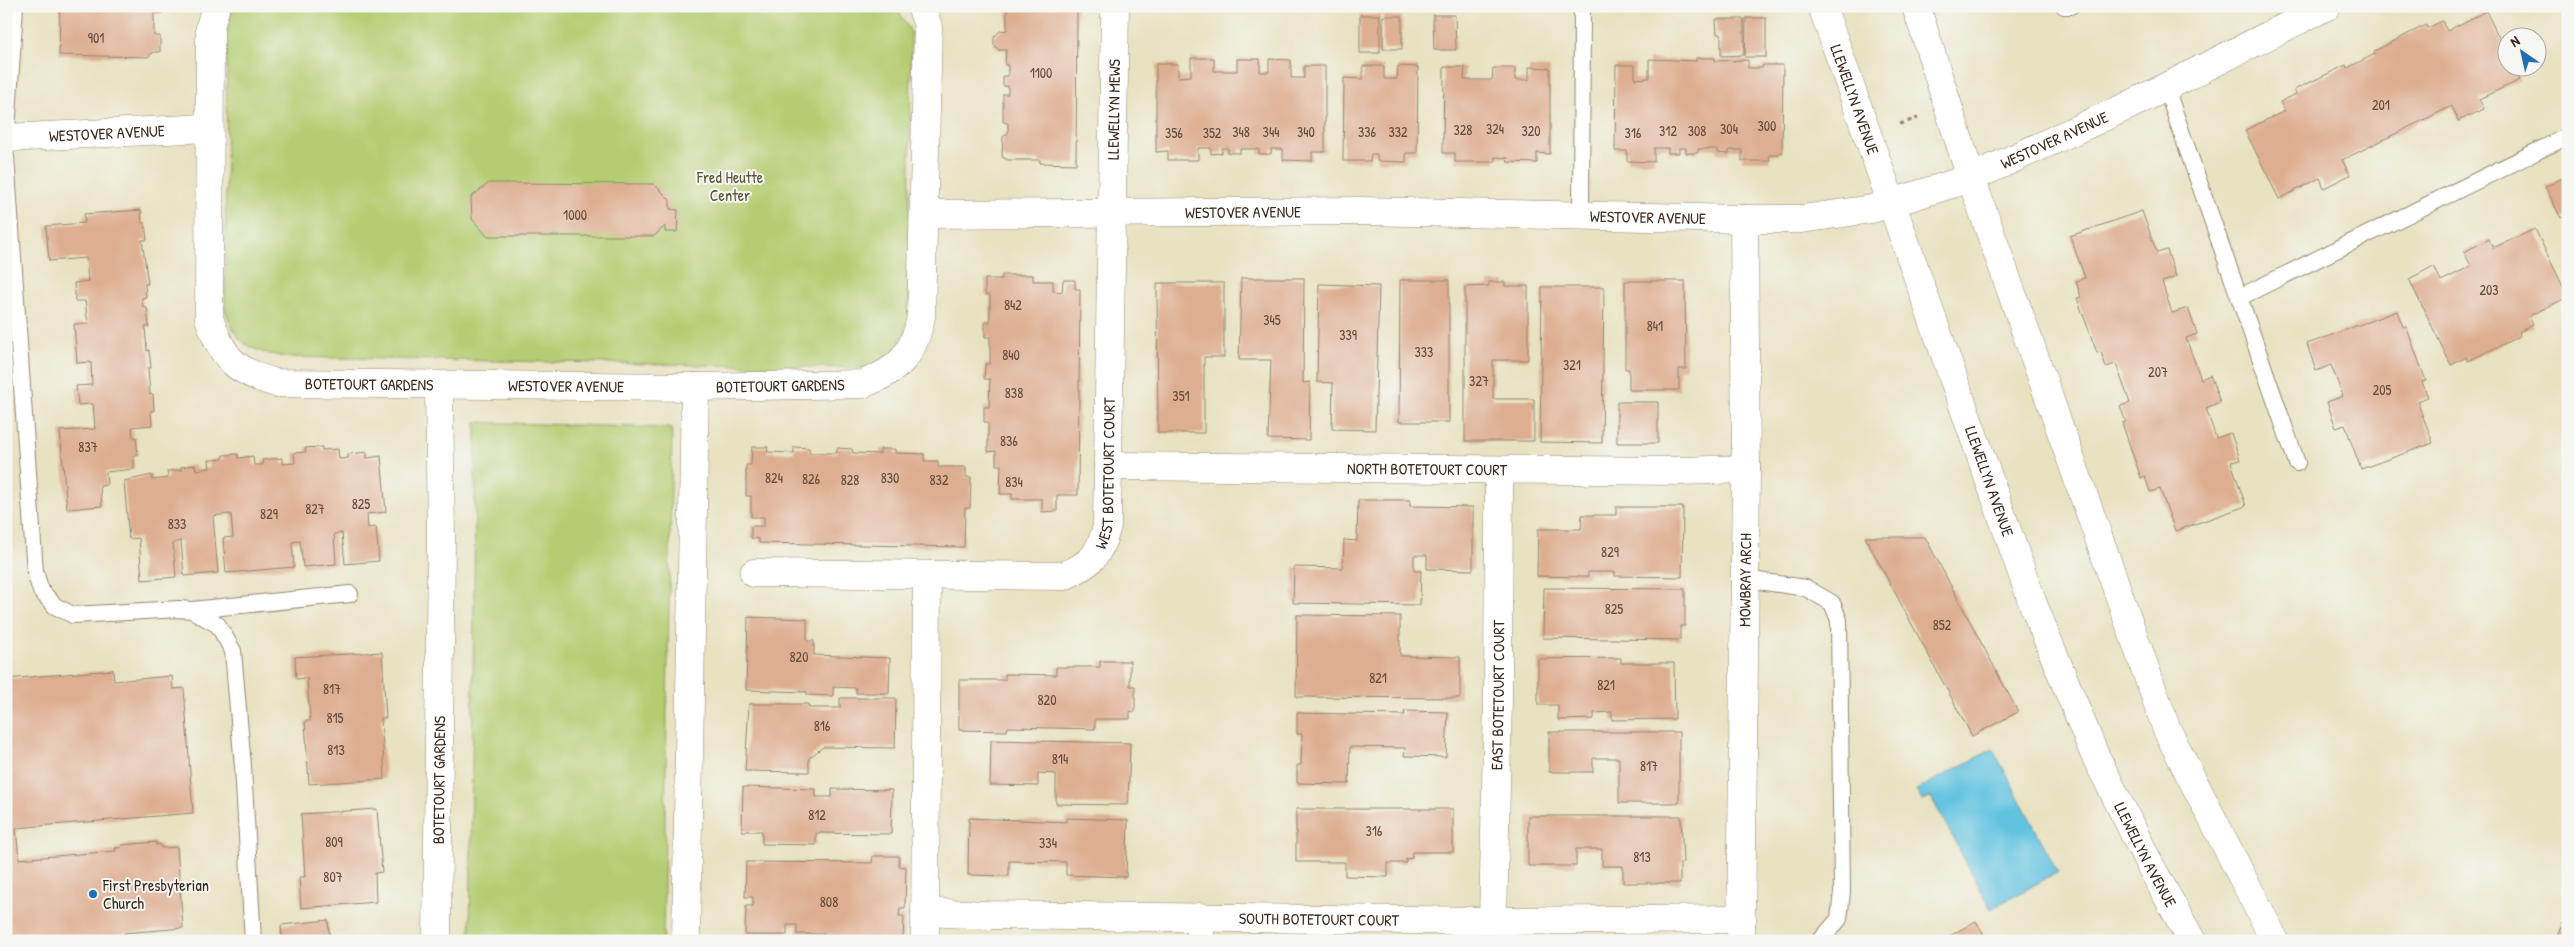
<svg xmlns="http://www.w3.org/2000/svg" width="2574" height="947" font-family="'Patrick Hand',sans-serif">
	<rect width="100%" height="100%" fill="#f6f6f2"/>
	<filter id="ink" filterUnits="userSpaceOnUse"><feTurbulence type="fractalNoise" baseFrequency=".02" numOctaves="2"/><feDisplacementMap in="SourceGraphic" scale="10" xChannelSelector="R" yChannelSelector="G"/><feConvolveMatrix kernelMatrix="1 2 1 2 8 2 1 2 1" color-interpolation-filters="sRGB"/></filter>
	<filter id="wash" filterUnits="userSpaceOnUse"><feTurbulence type="fractalNoise" baseFrequency=".0096" numOctaves="4" result="noise"/><feDisplacementMap in="SourceGraphic" scale="20" xChannelSelector="R" yChannelSelector="G"/><feGaussianBlur stdDeviation="1.12" result="paint"/><feColorMatrix in="noise" values="0 0 0 0 0 0 0 0 0 0 0 0 0 0 0 0 0 1.4 0 .05"/><feComposite in="paint" operator="in"/></filter>
	<g filter="url(#wash)">
		<rect width="100%" height="100%" fill="#e8e2c1"/>
		<!-- green -->
		<path fill="#b5cd72" stroke="#787c48" d="M236,6H895L911,32L909,320C900,346 891,359 865,368L284,357C249,350 236,345 225,308L227,33L231,13Z
			M476,422L672,428L663,941H470Z"/>
		<!-- water -->
		<path fill="#62c3e1" stroke="#4e7680" d="M1993,749L2058,872L1991,909L1931,797L1922,801L1916,790Z"/>
		<g id="blocks">
			<!-- building -->
			<path fill="#deae91" d="M60,6H162V13H154V36H160V52H154L148,57L59,55Z
				M1007,6H1077L1076,164L1040,163V160H1008L1002,157L1003,137L1008,133V123L1003,122V94H1008V86H1003V76H1008V65H1005L1006,50H999L994,45V37L1000,31L1007,30Z
				M2486,11L2506,52V68H2514L2520,80L2479,99L2484,109L2458,121L2452,106L2342,160L2350,175L2324,188L2320,178L2279,199L2245,130L2285,111L2280,102L2296,94L2294,90L2346,65L2347,68L2375,54L2374,51L2426,25L2427,28L2442,21L2447,31Z
				M1360,15H1380V53H1360Z
				M1433,15H1455L1456,50H1434Z
				M1383,16H1402V49H1383Z
				M1746,18H1766V57H1745Z
				M1716,19H1744V55L1721,56V34H1717Z
				M1191,58H1214V71H1237V59H1260V72H1269V59L1291,60V78H1304V66H1325V152H1312V161L1283,160V149H1271V154H1259V149H1240V153H1228V148H1222V153L1211,154V148H1198V160H1168V151L1156,152V64H1178V77L1191,76Z
				M1696,58H1715V61L1748,60V68H1762L1763,65H1783L1782,153L1779,152V155H1769L1770,161H1742V150H1729V154L1717,153V149H1698V153H1686V148H1679V153H1668V148H1654V162L1627,161V151H1615L1616,65H1635V79L1649,78V59L1696,61Z
				M1363,66H1384V79H1397L1398,66L1418,67L1417,153H1406V162L1377,161V154H1371L1370,161H1343L1344,78L1363,79Z
				M1444,67H1465L1464,80H1492L1493,68H1515V80H1529V67L1550,68V154L1537,153V163L1507,162L1508,158L1495,157V162H1455V153H1443Z
				M2568,175V214L2561,218L2545,187Z
				M489,183L654,184L670,200V209L678,210L677,232H665V226L654,236H487L472,219L471,197Z
				M141,210L142,223H145L147,240H142L148,284H145L146,297L142,298L143,307L147,308L149,327H145L147,351L149,350L151,368H148L150,395L153,394L154,411H151L152,425L132,427L133,437H136L138,455H134V469L106,472L107,485L100,486L102,506L67,509L60,431L95,429L93,404L78,405L76,386L92,385L91,362L77,363L74,324H88L85,301H75L74,283L88,281L86,258L49,261L46,226L85,223L84,214Z
				M2142,211L2157,253L2167,250L2176,277L2162,282L2172,313L2188,308L2197,334L2186,338L2201,379L2210,375L2220,402L2206,408L2216,438L2231,433L2240,460L2231,462L2246,506L2175,531L2160,489L2150,492L2145,476L2141,478L2122,423L2126,422L2120,406L2130,403L2116,364L2106,367L2101,352L2097,353L2077,298L2081,297L2076,281L2085,278L2070,236Z
				M2535,229L2568,297L2529,316L2533,325L2519,332L2520,336L2468,361L2467,357L2451,365L2409,279L2434,266L2441,281L2471,266L2464,252L2489,239L2493,248Z
				M1002,275H1033V281H1053V291L1062,292L1063,280H1075V289H1080L1078,495H1057V511L1042,512V499H1012V494H1000L1001,465H996V451L988,452V422H984V407H989L990,379H984L985,364H990V337H985V322H990V295H985V279H1002Z
				M1241,278H1304L1303,383L1310,382L1309,440L1268,439L1271,360H1239Z
				M1400,280H1449V422H1399Z
				M1625,281H1685L1686,369H1679V390H1629V369H1625Z
				M1489,282H1505V286H1528V360H1493V399H1534V441H1465V287L1489,286Z
				M1157,283H1224V357H1204V433H1158Z
				M1319,284L1379,286L1375,430L1332,429L1333,383L1317,382Z
				M1542,287H1604L1602,443L1540,442Z
				M2397,311L2403,327L2406,326L2426,381L2422,382L2428,397L2417,401L2433,443L2361,469L2345,425L2336,428L2327,402L2343,396L2331,365L2316,371L2307,344Z
				M1617,402H1658V443H1617Z
				M322,447V450L338,449L339,459L348,458V454L367,452V458L381,456L386,512L367,514L368,528L376,527L379,561L345,564L342,533L334,534L336,564L303,567L300,541L292,542L294,567L226,573L223,538L233,537L231,514L213,516L218,573L184,576L181,541L173,543L176,577L142,580L139,538L129,539L124,481L152,475V480L168,478L167,471L181,470V467L195,465L196,470L210,468L209,460L223,459V455L238,454V458L253,456L254,465H263L262,460L282,458V464L295,463L294,453L306,452L305,448Z
				M752,447H768L767,452L794,453V447L809,448V453H837V448L852,449L853,453L880,454V449H895V453L924,454V461H938V467H966V477H971L970,508H965L964,547L759,543V539L751,538V526H764V517H751V496H746V465H751Z
				M1358,500H1410V506L1473,507V570L1427,569V555H1414V571H1421L1420,605L1293,603L1294,567L1343,568L1344,540L1357,541Z
				M1616,507H1683L1682,577L1615,576V572H1588V577L1537,576L1538,529H1581L1582,515H1616Z
				M1865,537H1925L2018,712L1972,736Z
				M1544,588L1685,589V626H1680V640L1543,638Z
				M1297,615L1400,616V656L1460,657V698L1296,697Z
				M748,617L807,619V641H814V655L890,658L889,693H856V688L833,687V696L807,695V692L746,690Z
				M382,652L386,718H381L385,779L309,784L305,721H310L307,678L296,679L295,657Z
				M1621,658V663H1674L1675,719L1612,720V712L1594,713V719L1558,720V705H1538V659Z
				M1100,661H1130V686H1135V712L1130,711V719H1095V729L1008,727L1007,731L959,730V680H1005V674L1056,675V667H1100Z
				M113,670L114,681L172,676L173,689L184,688L193,813L16,828L19,859L116,851L115,848H121L122,845L156,842V845L160,844L161,848L177,847L183,928L124,933L125,941H6V679Z
				M840,698H896L895,748L823,747L809,758V772L745,771L749,704H808L809,708H840Z
				M1404,711L1448,712L1446,757L1404,756L1405,748L1350,747L1349,784L1297,783V765H1301L1302,734H1297V713L1405,715Z
				M1549,732H1679V803H1619V758H1593V772H1549Z
				M991,740L1130,743L1128,805L1056,804V774L1038,773V786L990,785Z
				M743,787L816,789V797H832V789L892,790L891,834L816,833V845L762,844V831H742Z
				M377,809L382,872L375,873L376,902L301,908L299,877H305L301,814Z
				M1296,809H1453V852H1412V858L1406,859V863H1388V877L1345,876V862H1296Z
				M1528,816H1681L1683,862L1680,863V883H1623V866H1602V849H1576V866H1528Z
				M969,818L1066,822V818L1128,820L1126,877L1066,875V862L1009,861V876L968,875Z
				M873,856H899V866L906,867L905,908H900L899,916H904L903,941L837,940V934H797V925H787V935H745L746,906H753V897H745L746,862L872,863Z
				M2568,911V941H2555Z
				M328,920L330,941H298V938L282,939L281,925Z
				M1976,921L1987,941H1941Z"/>
		</g>
	</g>
	<g filter="url(#ink)">
		<use href="#blocks" fill-opacity="0" stroke="#928670" stroke-width="1"/>
		<g fill="none" stroke-linecap="round" stroke-linejoin="round">
			<!-- lane casing -->
			<g stroke="#928670" stroke-width="18">
				<path id="lane" d="M2064,6H2071
					M2166,88L2297,463
					M6,146L15,6
					M6,157L35,572L41,591L55,606L73,615L179,609L192,610L218,625L233,651L243,767L253,941
					M1581,216L1582,6
					M2240,297L2568,136
					M1745,579L1806,588L1832,603L1839,620L1842,892L1839,919L1820,941
					M192,610L350,594"/>
			</g>
			<!-- street casing -->
			<g stroke="#928670" stroke-width="29">
				<g id="street">
					<path id="s1" d="M216,6L210,27L209,318C223,359 234,371 276,383L695,387L863,384C899,370 914,355 921,316L928,26L921,6"/>
					<path id="s2" d="M6,138L208,128"/>
					<path id="s3" d="M924,214L1360,211L1744,219H1802L1872,209L1971,178L2132,104L2327,6"/>
					<path id="s4" d="M1108,466L1679,471L1746,469"/>
					<path id="s5" d="M754,573L1064,576C1092,563 1099,556 1107,526L1115,6"/>
					<path id="s6" d="M925,912L987,915L1493,921L1742,919"/>
					<path d="M1200,917V941"/>
					<path id="s7" d="M1493,921L1498,697L1499,470"/>
					<path id="s8" d="M437,941L441,539L439,385"/>
					<path d="M686,941L695,387"/>
					<path d="M925,941L927,575"/>
					<path id="s9" d="M1741,941L1746,469L1744,219"/>
				</g>
			</g>
			<!-- secondary casing -->
			<g stroke="#928670" stroke-width="29">
				<g id="secondary">
					<path id="s10" d="M1822,6L2033,604L2094,753L2151,867L2192,941"/>
					<path d="M1916,6L1971,178L2167,730L2275,941"/>
				</g>
			</g>
			<!-- path -->
			<path stroke="#928670" stroke-width="3" stroke-dasharray="4 4" stroke-linecap="butt" d="M1900,124L1918,118"/>
			<!-- lane -->
			<use href="#lane" stroke="#fff" stroke-width="16"/>
			<!-- street -->
			<use href="#street" stroke="#fff" stroke-width="28"/>
			<!-- secondary -->
			<use href="#secondary" stroke="#fff" stroke-width="28"/>
		</g>
	</g>
	<!-- markers -->
	<circle fill="#1f6fb2" stroke="#f6f6f2" stroke-width="2" cx="93" cy="894" r="5"/>
	<g text-anchor="middle" dominant-baseline="central" stroke-width="4" stroke-linejoin="round" paint-order="stroke">
		<!-- number labels -->
		<g font-size="14" fill="#644b3b">
			<text x="96" y="37">901</text>
			<text x="1041" y="72">1100</text>
			<text x="2381" y="104">201</text>
			<text x="1767" y="125">300</text>
			<text x="1495" y="128">324</text>
			<text x="1729" y="128">304</text>
			<text x="1463" y="129">328</text>
			<text x="1531" y="130">320</text>
			<text x="1668" y="130">312</text>
			<text x="1697" y="130">308</text>
			<text x="1241" y="131">348</text>
			<text x="1271" y="131">344</text>
			<text x="1306" y="131">340</text>
			<text x="1367" y="131">336</text>
			<text x="1398" y="131">332</text>
			<text x="1174" y="132">356</text>
			<text x="1212" y="132">352</text>
			<text x="1633" y="132">316</text>
			<text x="575" y="214">1000</text>
			<text x="2489" y="289">203</text>
			<text x="1013" y="304">842</text>
			<text x="1272" y="319">345</text>
			<text x="1655" y="325">841</text>
			<text x="1348" y="334">339</text>
			<text x="1424" y="351">333</text>
			<text x="1011" y="354">840</text>
			<text x="1572" y="364">321</text>
			<text x="2158" y="371">207</text>
			<text x="1479" y="380">327</text>
			<text x="2382" y="389">205</text>
			<text x="1014" y="392">838</text>
			<text x="1181" y="395">351</text>
			<text x="1009" y="440">836</text>
			<text x="88" y="446">837</text>
			<text x="774" y="477">824</text>
			<text x="890" y="477">830</text>
			<text x="811" y="478">826</text>
			<text x="850" y="479">828</text>
			<text x="939" y="479">832</text>
			<text x="1014" y="481">834</text>
			<text x="361" y="503">825</text>
			<text x="315" y="508">827</text>
			<text x="269" y="513">829</text>
			<text x="177" y="523">833</text>
			<text x="1610" y="551">829</text>
			<text x="1614" y="608">825</text>
			<text x="1942" y="624">852</text>
			<text x="799" y="656">820</text>
			<text x="1378" y="677">821</text>
			<text x="1606" y="684">821</text>
			<text x="332" y="688">817</text>
			<text x="1047" y="699">820</text>
			<text x="335" y="717">815</text>
			<text x="822" y="725">816</text>
			<text x="336" y="749">813</text>
			<text x="1060" y="758">814</text>
			<text x="1649" y="765">817</text>
			<text x="817" y="814">812</text>
			<text x="1374" y="830">316</text>
			<text x="334" y="841">809</text>
			<text x="1048" y="842">334</text>
			<text x="1642" y="856">813</text>
			<text x="333" y="876">807</text>
			<text x="829" y="901">808</text>
		</g>
		<!-- street labels -->
		<g font-size="16" fill="#3b2a1e" stroke="#f6f6f2">
			<text stroke="none"><textPath href="#s10" startOffset="99">LLEWELLYN AVENUE</textPath></text>
			<text stroke="none"><textPath href="#s5" startOffset="796">LLEWELLYN MEWS</textPath></text>
			<text stroke="none"><textPath href="#s2" startOffset="101">WESTOVER AVENUE</textPath></text>
			<text stroke="none"><textPath href="#s3" startOffset="1144">WESTOVER AVENUE</textPath></text>
			<text stroke="none"><textPath href="#s3" startOffset="319">WESTOVER AVENUE</textPath></text>
			<text stroke="none"><textPath href="#s3" startOffset="724">WESTOVER AVENUE</textPath></text>
			<text stroke="none"><textPath href="#s1" startOffset="505">BOTETOURT GARDENS</textPath></text>
			<text stroke="none"><textPath href="#s1" startOffset="702">WESTOVER AVENUE</textPath></text>
			<text stroke="none"><textPath href="#s1" startOffset="916">BOTETOURT GARDENS</textPath></text>
			<text stroke="none"><textPath href="#s4" startOffset="319">NORTH BOTETOURT COURT</textPath></text>
			<text stroke="none"><textPath href="#s5" startOffset="432">WEST BOTETOURT COURT</textPath></text>
			<text stroke="none"><textPath href="#s10" startOffset="504">LLEWELLYN AVENUE</textPath></text>
			<text stroke="none"><textPath href="#s9" startOffset="361">MOWBRAY ARCH</textPath></text>
			<text stroke="none"><textPath href="#s7" startOffset="226">EAST BOTETOURT COURT</textPath></text>
			<text stroke="none"><textPath href="#s8" startOffset="161">BOTETOURT GARDENS</textPath></text>
			<text stroke="none"><textPath href="#s10" startOffset="909">LLEWELLYN AVENUE</textPath></text>
			<text stroke="none"><textPath href="#s6" startOffset="394">SOUTH BOTETOURT COURT</textPath></text>
		</g>
		<!-- park labels -->
		<g font-size="16" fill="#5a5333" stroke="#f6f6f2">
			<text x="730" y="177">Fred Heutte<tspan x="730" dy="18">Center</tspan></text>
		</g>
		<!-- poi labels -->
		<g font-size="16" fill="#3b2a1e" stroke="#f6f6f2" text-anchor="start">
			<text x="103" y="885">First Presbyterian<tspan x="103" dy="18">Church</tspan></text>
		</g>
	</g>
	<!-- margin -->
	<rect width="2574" height="947" fill="none" stroke="#f6f6f2" stroke-width="25"/>
	<!-- north arrow -->
	<g transform="translate(2522 52) rotate(326)"><circle r="24" fill="#f6f6f2" stroke="#aba49d"/>
	<path d="M0-4L9 19L0 12L-9 19Z" fill="#1f6fb2"/>
	<text y="-8" font-size="14" font-weight="bold" text-anchor="middle" fill="#3b2a1e">N</text>
	</g>
</svg>
